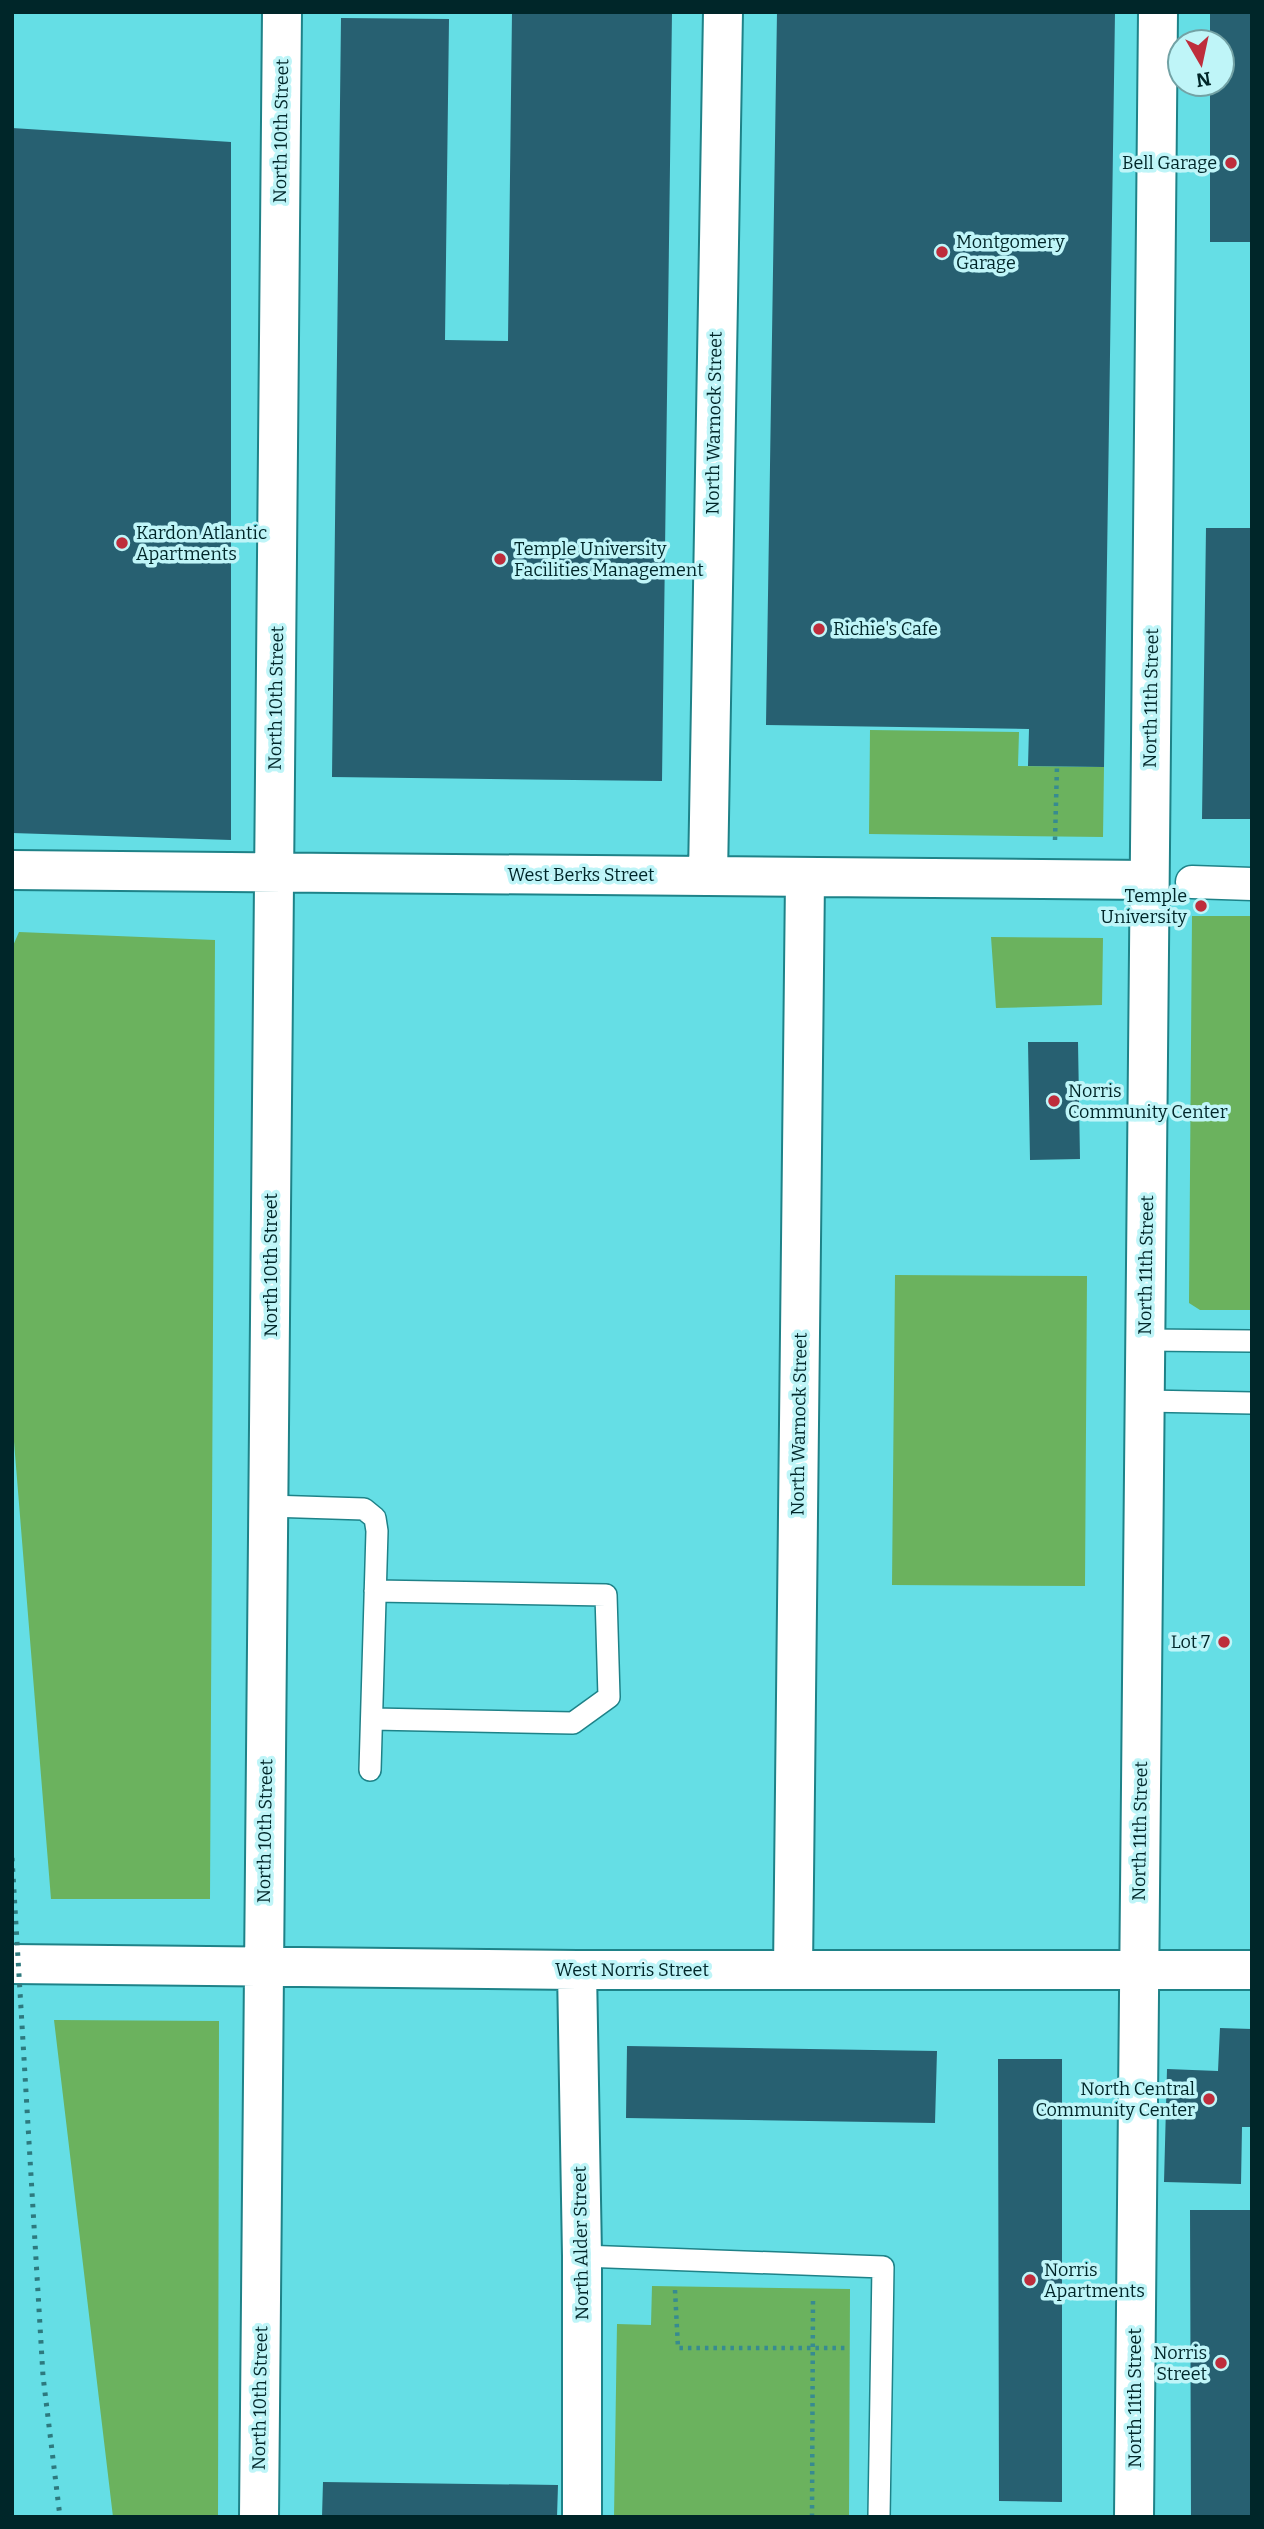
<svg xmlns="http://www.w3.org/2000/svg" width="1264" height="2529" font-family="Bitter,serif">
	<rect width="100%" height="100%" fill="#65dee5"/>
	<!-- green -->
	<path fill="#6bb25e" d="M870,730L1019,732L1018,766L1104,767L1103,837L869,834Z
		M1192,916H1252V1310H1200L1189,1303Z
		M19,932L215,940L210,1899H51L12,1417V948Z
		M991,937L1103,938L1102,1005L996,1008Z
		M895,1275L1087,1276L1085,1586L892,1585Z
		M54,2020L219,2021L218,2517H113Z
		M652,2286L850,2289L849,2517H614L617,2324L651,2325Z"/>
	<!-- building -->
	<path fill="#276071" d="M512,12H672L662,781L332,777L341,18L449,19L445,340L508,341Z
		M777,12H1115L1104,767L1028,766L1029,729L766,725Z
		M1210,12H1252V242H1210V84H1222V42H1210Z
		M12,128L231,142V840L12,833Z
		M1206,528H1252V819H1202Z
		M1028,1042H1078L1080,1159L1030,1160Z
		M1220,2028L1252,2029V2127H1242L1241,2184L1164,2182L1167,2069L1218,2071Z
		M627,2046L937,2051L935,2123L626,2118Z
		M998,2059H1062V2502L999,2501Z
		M1190,2210H1252V2517H1191Z
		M323,2482L558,2485L557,2517H322Z"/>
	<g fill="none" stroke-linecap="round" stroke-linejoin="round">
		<!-- service casing -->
		<g stroke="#1e8288" stroke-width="24">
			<path id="service" d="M1145,1340L1252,1341
				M1145,1401L1252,1403
				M269,1506L364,1509L375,1518L377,1531L370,1770
				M373,1719L573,1723L609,1697L606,1595L375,1591
				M582,2256L883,2267L879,2517"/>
		</g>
		<!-- pedestrian casing -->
		<g stroke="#1e8288" stroke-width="35">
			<path id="pedestrian" d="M1192,882L1252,884"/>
		</g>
		<!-- minor casing -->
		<g stroke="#1e8288" stroke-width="42">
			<path id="minor" d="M12,870L1149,880
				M708,876L723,12
				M12,1964L577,1970H1252
				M577,1970L582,2256V2517
				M793,1970L805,879
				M259,2517L282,12"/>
		</g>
		<!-- secondary casing -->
		<g stroke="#1e8288" stroke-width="42">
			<path id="secondary" d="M1134,2517L1158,12"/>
		</g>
		<!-- path -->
		<path stroke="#378b90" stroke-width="4.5" stroke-dasharray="3.5 5" stroke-linecap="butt" d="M1055,840L1057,766
			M675,2290L678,2348H849
			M812,2517L813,2297"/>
		<!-- service -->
		<use href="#service" stroke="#fff" stroke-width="21"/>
		<!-- pedestrian -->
		<use href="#pedestrian" stroke="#fff" stroke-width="32"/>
		<!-- minor -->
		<use href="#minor" stroke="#fff" stroke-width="38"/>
		<!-- secondary -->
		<use href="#secondary" stroke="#fff" stroke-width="38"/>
		<!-- rail -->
		<path stroke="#2d797e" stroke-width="5" stroke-dasharray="3.5 7" stroke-linecap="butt" d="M12,1858L43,2376L60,2517"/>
	</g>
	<!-- markers -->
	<g fill="#be2d3c" stroke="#bff5f8" stroke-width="2.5">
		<circle cx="1231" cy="163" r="7"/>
		<circle cx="942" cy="252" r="7"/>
		<circle cx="122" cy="543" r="7"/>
		<circle cx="500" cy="559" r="7"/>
		<circle cx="819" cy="629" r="7"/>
		<circle cx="1201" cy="906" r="7"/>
		<circle cx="1054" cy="1101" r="7"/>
		<circle cx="1224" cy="1642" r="7"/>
		<circle cx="1209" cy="2099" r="7"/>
		<circle cx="1030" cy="2280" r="7"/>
		<circle cx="1221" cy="2363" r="7"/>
	</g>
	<g text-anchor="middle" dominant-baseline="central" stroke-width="7" stroke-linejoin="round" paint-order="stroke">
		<!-- street labels -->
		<g font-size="18" fill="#002629" stroke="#bff5f8">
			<text transform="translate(281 131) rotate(-89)">North 10th Street</text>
			<text transform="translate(714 423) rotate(-89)">North Warnock Street</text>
			<text transform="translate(276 698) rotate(-89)">North 10th Street</text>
			<text transform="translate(1151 698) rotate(-89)">North 11th Street</text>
			<text x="581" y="875">West Berks Street</text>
			<text transform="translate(271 1265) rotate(-90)">North 10th Street</text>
			<text transform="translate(1146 1265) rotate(-89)">North 11th Street</text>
			<text transform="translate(799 1424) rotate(-89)">North Warnock Street</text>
			<text transform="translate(265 1831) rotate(-89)">North 10th Street</text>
			<text transform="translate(1140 1831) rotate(-89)">North 11th Street</text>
			<text x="632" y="1970">West Norris Street</text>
			<text transform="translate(581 2243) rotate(-91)">North Alder Street</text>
			<text transform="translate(260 2398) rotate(-89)">North 10th Street</text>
			<text transform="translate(1135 2398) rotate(-90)">North 11th Street</text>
		</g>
		<!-- poi labels -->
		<g font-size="18" fill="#002629" stroke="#bff5f8" text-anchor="start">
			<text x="1217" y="163" text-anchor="end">Bell Garage</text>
			<text x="956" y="242">Montgomery<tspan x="956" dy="21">Garage</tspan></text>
			<text x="136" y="533">Kardon Atlantic<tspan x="136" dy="21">Apartments</tspan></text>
			<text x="514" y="549">Temple University<tspan x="514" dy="21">Facilities Management</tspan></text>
			<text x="833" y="629">Richie's Cafe</text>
			<text x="1187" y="896" text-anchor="end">Temple<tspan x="1187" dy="21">University</tspan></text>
			<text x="1068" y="1091">Norris<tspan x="1068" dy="21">Community Center</tspan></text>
			<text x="1210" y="1642" text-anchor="end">Lot 7</text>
			<text x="1195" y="2089" text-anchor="end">North Central<tspan x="1195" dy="21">Community Center</tspan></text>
			<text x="1044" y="2270">Norris<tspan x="1044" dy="21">Apartments</tspan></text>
			<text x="1207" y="2353" text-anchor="end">Norris<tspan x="1207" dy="21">Street</tspan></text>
		</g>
	</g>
	<!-- border -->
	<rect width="1264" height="2529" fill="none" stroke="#002629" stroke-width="28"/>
	<!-- north arrow -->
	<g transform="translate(1201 63) rotate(171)"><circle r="33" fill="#bff5f8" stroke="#73a2a5" stroke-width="2"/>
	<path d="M0-5L12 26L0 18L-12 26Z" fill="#be2d3c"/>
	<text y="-10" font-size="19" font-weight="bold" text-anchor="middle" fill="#002629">N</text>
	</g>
</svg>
